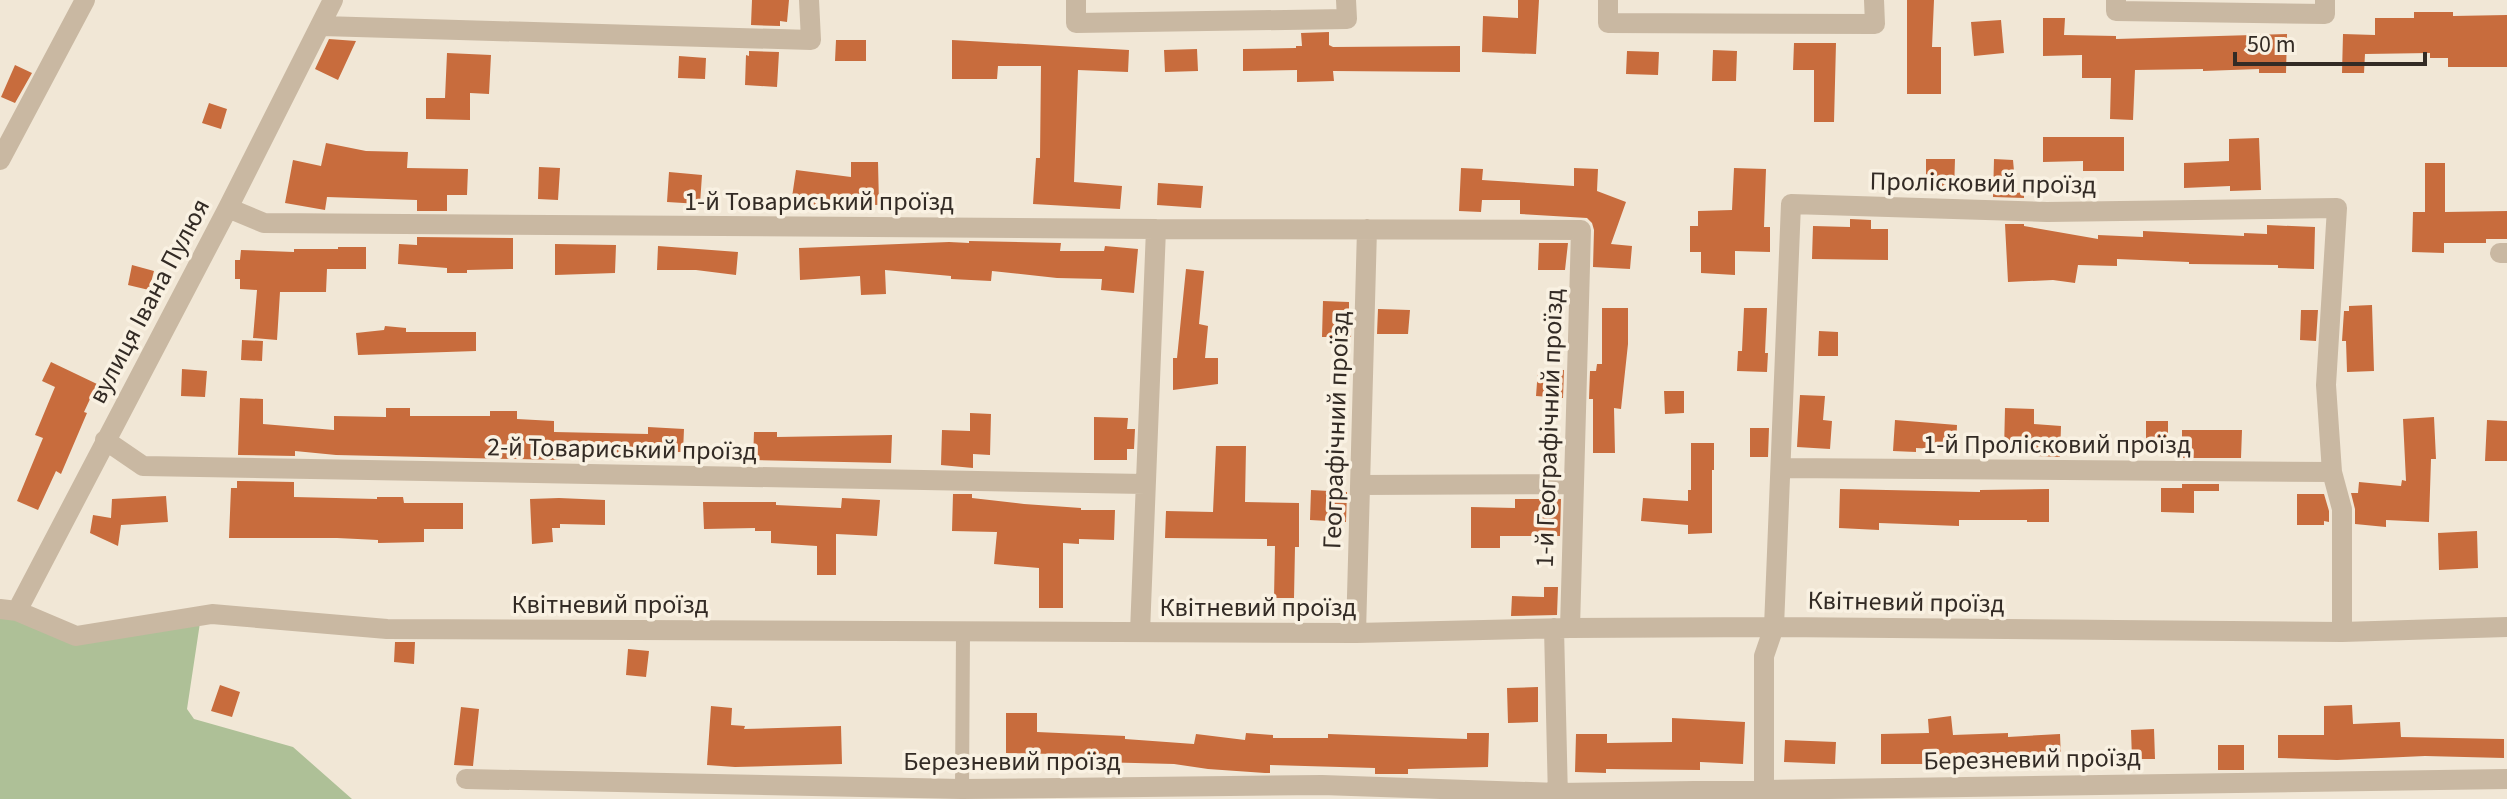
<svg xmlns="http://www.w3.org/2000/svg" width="2507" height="799" font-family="'Source Sans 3',sans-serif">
	<rect width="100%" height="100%" fill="#f1e7d6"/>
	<!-- green -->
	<path fill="#aec097" d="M0,609L76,636L201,616L187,709L194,719L293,747L352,799H0Z"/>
	<!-- building -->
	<path fill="#c86c3d" d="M752,0H789L787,22L780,21V26L751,25Z
		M1518,0H1539L1536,54L1482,52L1483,16L1518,18Z
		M1907,0H1934L1932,47H1941V94H1907Z
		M2414,12H2453V16L2507,15V67H2448V58H2430V53L2365,54L2364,73H2342L2343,34L2375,35V18H2414Z
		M2043,18H2065L2064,35L2116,36V39L2287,34L2286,73H2259V69L2203,71V69L2135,70L2133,120L2110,119L2111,78H2082V55L2043,56Z
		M2001,20L2004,53L1974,56L1971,22Z
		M1329,32V45L1333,47L1460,46V72L1333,71L1334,81L1297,82V70L1243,71V49L1296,48V46H1302L1301,33Z
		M329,39L356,41L338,80L315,69Z
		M836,40H866V61H835Z
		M952,40L1129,50L1128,72L1078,70L1074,182L1122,186L1120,209L1033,204L1036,158H1040L1041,66H998L997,79H952Z
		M1794,43H1836L1834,122H1814V70H1793Z
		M1197,49L1198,71L1165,72L1164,50Z
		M1713,50L1737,51L1736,81H1712Z
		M749,51L779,52L777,87L745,85L746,55L749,56Z
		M1627,51L1659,52L1658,75L1626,74Z
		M447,53L491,55L489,94L470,93V120L426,119V98H445Z
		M679,56L706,58L705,79L678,78Z
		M15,65L32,73L15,103L1,97Z
		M209,103L227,109L221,129L202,123Z
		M2043,137H2124V171H2083V161L2043,162Z
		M2259,138L2261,190L2230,191V186L2184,188V163L2229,161V139Z
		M326,143L366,151L408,152L407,168L468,169L467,195H447V211H417V200L327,197L325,210L285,203L293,160L321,166Z
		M1926,159H1955L1954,191H1926Z
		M1994,159L2013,160L2016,193L2024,192V198L1993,197Z
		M851,162H878L879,205L817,204V207L791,204L796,170L851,177Z
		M2425,163H2445V212L2507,211V239H2486V243H2444V253L2412,252L2413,212H2425Z
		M539,167L560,168L558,200L538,199Z
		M1461,168L1483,169L1482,180L1574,186V168L1598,169L1597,191L1626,202L1611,244L1632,246L1630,269L1593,267L1594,230L1592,223L1587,218L1520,214V200H1482L1481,212L1459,211Z
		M1734,168L1766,169L1764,227H1770V252L1735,251V275L1701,273V252H1690V226H1698V211L1732,210Z
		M669,172L702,175L700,204L667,202Z
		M1158,183L1203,186L1201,208L1157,205Z
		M1850,219L1871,220V229H1888V260L1812,259L1813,226L1850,227Z
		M2005,224H2024V226L2098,239V235L2143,237V231L2244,236V233L2267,234V225L2315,227L2314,269L2278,268V265L2189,264V262L2117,259V266L2078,265L2075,283L2053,280L2008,282Z
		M417,237L513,238V269L467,270V273H447V268L398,264L399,244L417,245Z
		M969,241L1061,243L1060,251H1104L1105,246L1138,249L1134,293L1101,290L1102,279L1057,278L992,271L991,281L951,279V276L885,270L886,294L861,295L860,276L800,280L799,248L949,242L969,243Z
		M1539,243H1568L1565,270H1538Z
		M555,244L616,245L615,273L555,275Z
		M658,246L738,252L736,275L696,270H657Z
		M338,247H366V269H327L326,292H280L277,340L253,338L257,290L240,289V279H235V260H240L241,250L294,252V249H338Z
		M132,265L154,271L149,290L128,285Z
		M1186,269L1204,271L1199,324L1208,326L1205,358H1218V384L1173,390V358H1177Z
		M1323,301L1349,302V309H1352L1351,337H1322Z
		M2372,305L2374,371L2347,372L2346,341H2342L2344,311H2349V306Z
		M1602,308H1628V344L1621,409L1614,408L1615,453H1593V399H1589L1590,371H1596L1597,364H1602Z
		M1744,308H1767L1765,353H1768L1767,372L1737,371L1738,351H1742Z
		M1378,309L1410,310L1408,334H1377Z
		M2301,310H2318L2316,341L2300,340Z
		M385,326L406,328V332H476V351L358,355L356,333L384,330Z
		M1819,331L1838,332V356H1818Z
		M242,340L263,341L262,361L241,360Z
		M51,362L97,384L84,412L87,413L61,474L56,471L38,510L17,501L43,438L35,435L55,387L42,381Z
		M182,369L207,371L205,397L181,396Z
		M1538,369L1564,370L1563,398L1536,396Z
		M1664,391H1684V413L1665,414Z
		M1800,395L1825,396L1823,420L1832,421L1830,449L1797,447Z
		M240,398L263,399V424L334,430V416L386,417V408H410V416H490V411H517V419L554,421V432L648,434V427L684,429L683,452H673V458L560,456V460L336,455L295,451V456L238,455Z
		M2005,408L2034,409V424L2061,426L2060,457L2037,456V452L2004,451Z
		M970,413L991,414L990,455L973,454V468L941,465L942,430L970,431Z
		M1094,417L1128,418L1127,429H1135L1134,449H1127V460H1094Z
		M2434,417L2436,459H2431L2429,522L2386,520V527L2355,524V509L2351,493H2358L2359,482L2401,486L2402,480L2406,481L2403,419Z
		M1895,420L1957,425L1956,450L1916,448V452L1893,451Z
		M2487,420L2507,421V461H2485Z
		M2146,421H2168V448H2146Z
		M1750,428H1769L1768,457H1750Z
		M2182,430H2242L2241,458H2182Z
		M754,432H777V437L892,435L891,463L753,460Z
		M1691,443H1714V470H1712V533L1688,534V525L1641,521L1643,498L1688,501V490H1691Z
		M1216,446H1246L1245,502L1299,503V547H1295L1294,598H1274L1275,546H1267V539L1165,538L1166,511L1213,512Z
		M237,481L294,482V497L377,499V497H403L404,503H463V529H424V542L378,543V540L337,538H229L231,488H237Z
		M2182,484H2219V491H2194V513L2161,512V488H2182Z
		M1840,489L1980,492V490L2049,489V522H2027V520H1959V526L1879,523V530L1839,528Z
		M1311,490L1347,492L1346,522L1310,520Z
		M953,494H972V498L1024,504L1081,508V510H1115L1114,540L1079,539V544L1063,543V608H1039V568L994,564L997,532L952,531Z
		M2297,494H2324L2329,511V522L2324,521V525H2297Z
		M166,496L168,522L121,525L118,546L90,533L93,515L111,518L112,499Z
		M559,498L605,500V525L560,524V528H552L553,542L532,544L530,499Z
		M842,498L880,500L877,536L836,534V575H817V546L771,543V531H755V528L704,529L703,502H776V505L841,508Z
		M1515,499H1561L1560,536H1500V548H1471V507L1515,508Z
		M2477,531L2478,568L2439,570L2438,533Z
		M1544,587H1558L1557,615L1511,616L1512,596L1544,597Z
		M395,642H415L414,664L394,662Z
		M628,649L649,651L646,677L626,675Z
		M220,685L240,692L232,717L211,711Z
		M1538,687V722L1508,723L1507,688Z
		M2352,705L2353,724L2400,722L2401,737L2504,739V758L2425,756L2337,760L2278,758V735H2324V706Z
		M711,706L732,708L731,725L745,726L744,729L841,726L842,764L735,767L707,765Z
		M461,707L479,709L473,766L454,765Z
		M1006,713H1037V732L1125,736V739L1194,744L1196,734L1245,740L1246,733L1273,735V738H1328V734L1467,739V733H1489L1488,767L1408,769V774H1375V768L1270,765V773H1265L1208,769L1174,764L1058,761V754L1006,753Z
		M1951,716L1953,735L2008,733V737L2060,734L2061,760L1985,763V759L1930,764H1881V734L1929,733L1928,719Z
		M1672,718L1745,722L1743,764L1700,762V770L1606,769V773L1575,772L1576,734H1607V743L1672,742Z
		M2154,729L2155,759H2132L2131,730Z
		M1785,740L1836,742L1835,764L1784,762Z
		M2218,745H2244V770H2218Z"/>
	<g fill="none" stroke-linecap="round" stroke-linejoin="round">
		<!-- lane -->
		<path stroke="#c9b8a2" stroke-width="14" d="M962,789L963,632"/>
		<!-- street -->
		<path stroke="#c9b8a2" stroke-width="20" d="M1076,0V23L1347,19L1346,0
			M1608,0V23L1875,24L1874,0
			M2116,0V11L2325,14V0
			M322,26L811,40L809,0
			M0,160L85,0
			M228,208L264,223L1156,229L1140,632
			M1156,229L1581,230L1570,628
			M2500,253H2507
			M105,440L143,466L1145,484
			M1781,468L2332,472
			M1360,485L1573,484
			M0,609L17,611L76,636L212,614L387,629L1356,633L1570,628L1774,627L2342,632L2507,627
			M17,611L228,208L333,0
			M1554,628L1558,799
			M1356,633L1367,229
			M466,779L962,789L1322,785L1558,793L2507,779
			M1764,799V656L1774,627L1791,204L2047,212L2337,208L2326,385L2332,472L2342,509V632"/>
	</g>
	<g text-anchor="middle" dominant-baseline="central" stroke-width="7" stroke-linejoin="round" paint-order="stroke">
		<!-- street labels -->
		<g font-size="26" fill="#332b25" stroke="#f9f1e2">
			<text transform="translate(1983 183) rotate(1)">Пролісковий проїзд</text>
			<text x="819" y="201">1-й Товариський проїзд</text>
			<text transform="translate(149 301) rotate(-62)">вулиця Івана Пулюя</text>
			<text transform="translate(1549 428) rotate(-88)">1-й Географічний проїзд</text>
			<text transform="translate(1336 430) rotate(-88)">Географічний проїзд</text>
			<text x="2057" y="444">1-й Пролісковий проїзд</text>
			<text transform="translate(622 449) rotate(1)">2-й Товариський проїзд</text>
			<text transform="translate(1906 602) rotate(1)">Квітневий проїзд</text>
			<text x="610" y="604">Квітневий проїзд</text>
			<text x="1258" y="607">Квітневий проїзд</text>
			<text transform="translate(2032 759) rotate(-1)">Березневий проїзд</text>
			<text x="1012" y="761">Березневий проїзд</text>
		</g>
	</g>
	<!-- scale -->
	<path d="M2235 52v12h190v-12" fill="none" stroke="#332b25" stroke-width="4"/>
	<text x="2247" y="52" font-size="24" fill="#332b25" stroke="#f9f1e2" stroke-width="6" paint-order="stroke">50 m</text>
</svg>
